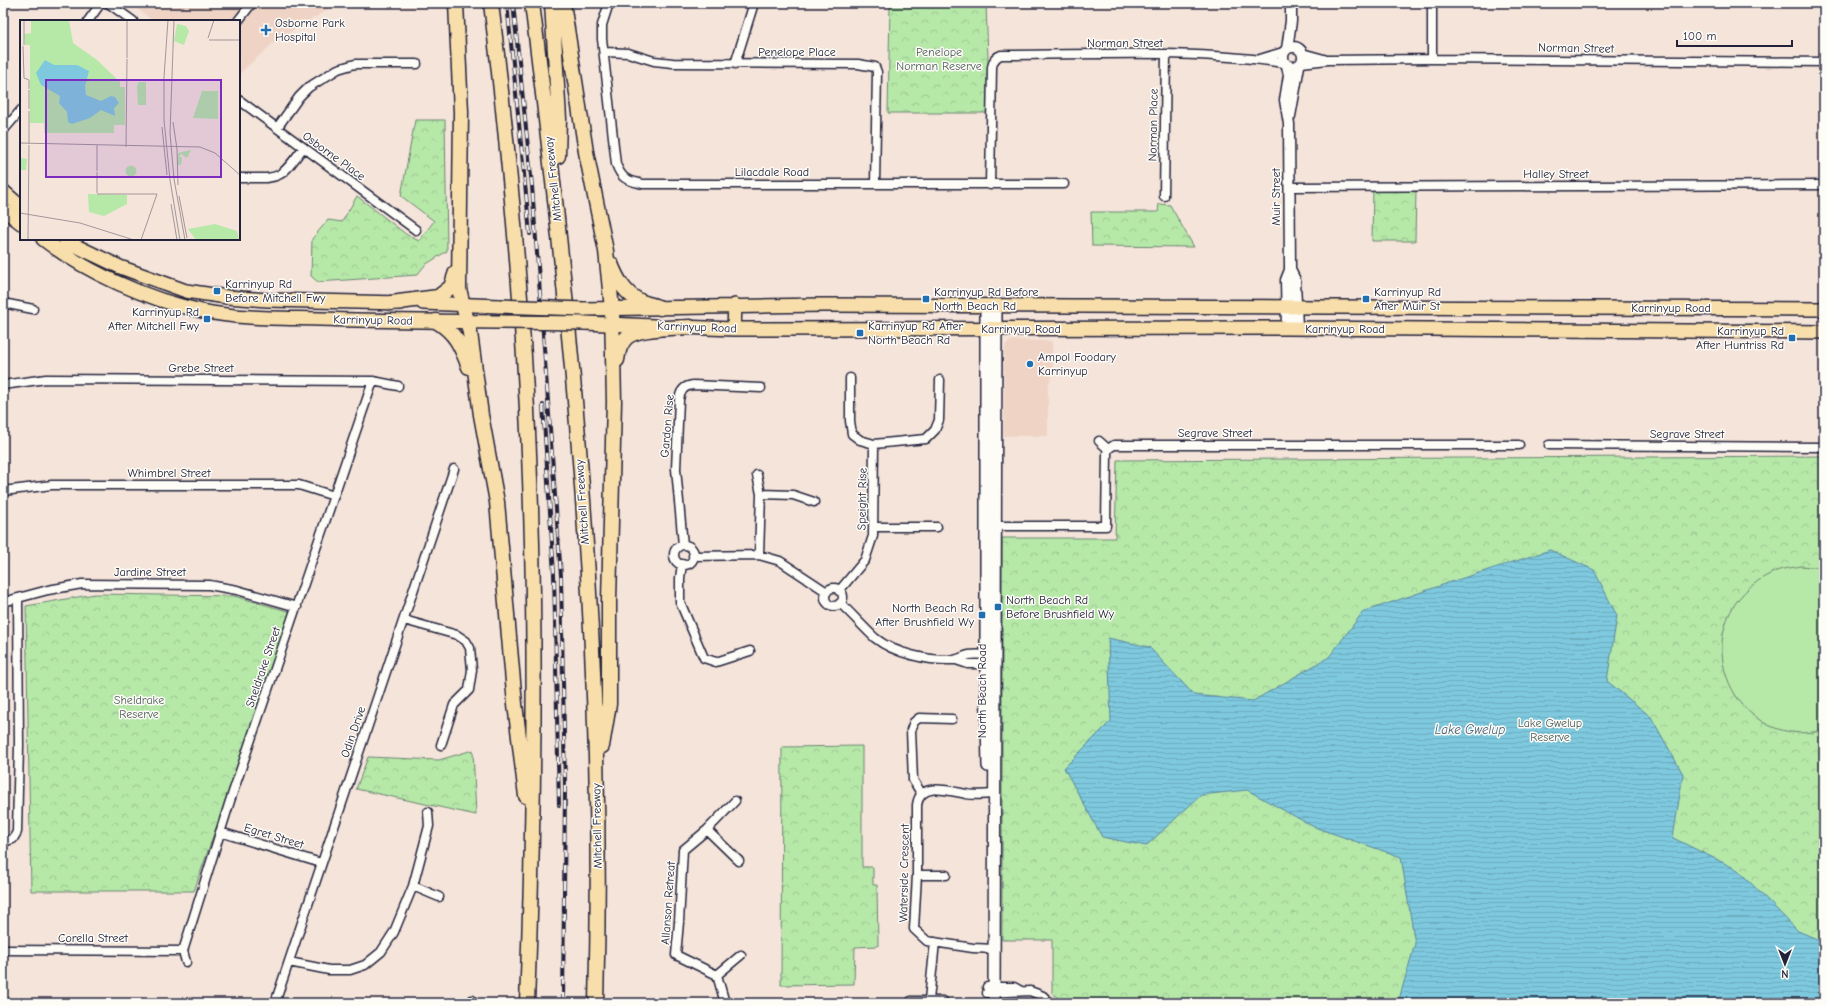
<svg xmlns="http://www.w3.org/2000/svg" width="1827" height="1006" font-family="'Comic Neue',sans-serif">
	<defs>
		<pattern id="forest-crowns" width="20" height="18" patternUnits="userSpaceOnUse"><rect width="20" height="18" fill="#b6e8a8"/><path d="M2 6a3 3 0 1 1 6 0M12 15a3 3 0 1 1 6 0" fill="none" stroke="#9cc792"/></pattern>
		<pattern id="water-rules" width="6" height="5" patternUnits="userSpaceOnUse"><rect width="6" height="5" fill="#7fc9df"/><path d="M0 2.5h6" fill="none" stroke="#6dacc0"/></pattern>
	</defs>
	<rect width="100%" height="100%" fill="#f5e4da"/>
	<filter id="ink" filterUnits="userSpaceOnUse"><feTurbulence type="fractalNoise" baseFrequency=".025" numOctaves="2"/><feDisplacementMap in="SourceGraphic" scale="8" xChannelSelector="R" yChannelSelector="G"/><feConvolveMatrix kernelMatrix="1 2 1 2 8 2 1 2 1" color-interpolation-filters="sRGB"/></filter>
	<g filter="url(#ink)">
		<!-- built -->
		<path fill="#efd4c5" d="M130,3H444V7H332L278,39L239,74V21H153Z
			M1012,340L1052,341L1053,374L1048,386V436H1004V354L1005,345Z"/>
		<!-- forest -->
		<path fill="url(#forest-crowns)" stroke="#6c8572" d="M953,3H986L990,113H888L890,5Z
			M415,120H445L447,251L425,265L417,275L318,282L311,276L312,239L328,220L342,222L357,196L407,235L419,241L434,221L401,196Z
			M1373,186L1416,190L1415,241H1372Z
			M1159,204L1170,205L1194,247L1092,246L1091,212H1158Z
			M1824,456V1003H1064L1052,993V940H1002V538H1115L1117,460Z
			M95,594L234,596L291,612L194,891H31L26,606Z
			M862,746V867H873V885H877L878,946L855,947L854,984L781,985L782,747Z
			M473,750L476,815L356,789L368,757L439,760Z"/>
		<!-- pitch -->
		<path fill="#b6e8a8" stroke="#6c8572" d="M1801,566L1824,568V730C1728,754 1677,616 1774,572C1782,568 1793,568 1801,566Z"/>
		<!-- water -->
		<path fill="url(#water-rules)" stroke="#5a869d" d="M1550,550L1594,570L1617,616L1607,681L1651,717L1683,774L1673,838L1738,870L1798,931L1824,942V1003H1398L1415,944L1401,857L1314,827L1247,790L1201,795L1146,846L1102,837L1064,768L1111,721L1108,638L1149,647L1194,695L1253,701L1329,657L1363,612L1454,581Z"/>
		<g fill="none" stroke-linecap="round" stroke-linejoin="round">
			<!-- minor casing -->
			<g stroke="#22223b" stroke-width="11">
				<path id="minor" d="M108,3L133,21
					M609,3L602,25V39L616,164C622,180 627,180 643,184H1064
					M88,21L101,3
					M238,21L252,3
					M604,52L628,53L654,61L673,63L858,64L875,67L877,72L875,183
					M1302,53L1324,59
					M1260,59L1283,52
					M1432,59V3
					M1301,63L1328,60L1432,59L1824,62
					M735,64L754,3
					M239,100L416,230
					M277,128L299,97L309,87L338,69L355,64H417
					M3,131L21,110
					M239,178C280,178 278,182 303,148
					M990,185L992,67C993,61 995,57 1001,55C1093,55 1193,49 1284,63
					M1289,187L1824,185
					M1164,196L1166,55
					M3,303L33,309
					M850,378V421L852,434L860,440L874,444L926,439L935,430L939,420L940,380
					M3,385L46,379L373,381L398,386
					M1099,441L1108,449
					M1549,445L1824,447
					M757,475L761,494L759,555
					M3,491L52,485H299L334,496
					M761,494L793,495L814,502
					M991,526H1106L1107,453L1108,449L1114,445H1519
					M873,527H937
					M683,545L676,469L679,400C680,392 683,386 693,385L761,388
					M674 555a10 10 0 1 1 20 0a10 10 0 1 1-20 0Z
					M693,556L759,555L780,561L827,592
					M682,564L680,578V602L704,658L716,662L750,651
					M825 597a9 9 0 1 1 18 0a9 9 0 1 1-18 0Z
					M839,591L865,560L873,536L874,444
					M3,602L48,590L82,584L209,585L237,590L297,607
					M840,603C852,614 863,627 875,638C895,654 929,661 954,660C959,659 964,656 969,655C976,654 983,655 990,655
					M404,620L457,635L466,641L470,648L472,670L469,690L454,705L441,745
					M956,660L968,664H991
					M921,793L913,780L911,730L914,722L919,718L952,719
					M707,830L739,861
					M220,832L321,863
					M3,842L13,839L17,832L19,746L18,598
					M917,875H946
					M413,886L439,897
					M995,949L973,948L927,941L914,929L917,875V805C920,781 950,791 966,794C975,796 986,794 995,794
					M3,950L183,951
					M186,962L183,951L230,801L373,381
					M289,962L329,970H350L365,965L381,952L394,932L413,886L429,826L428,812
					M717,975L741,955
					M987,987H1014L1021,991
					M987,993L1030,991L1043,996L1050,1003
					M472,1000L474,1003
					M929,1000L935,942
					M911,1001H943
					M275,1003L454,469
					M725,1003L717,975L676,955L679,922L683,850L707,830L735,801"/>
			</g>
			<!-- tertiary casing -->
			<g stroke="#22223b" stroke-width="13">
				<path id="tertiary" d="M1283 57a10 10 0 1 1 20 0a10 10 0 1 1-20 0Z
					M1287,49L1291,21V3
					M1287,66L1289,75L1285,100L1289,124L1290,270L1286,280L1287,328
					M1290,116L1299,66
					M1290,270L1295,280L1297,328"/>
			</g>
			<!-- secondary casing -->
			<g stroke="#22223b" stroke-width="14">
				<path id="secondary" d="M986,307V676L988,766
					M994,1003L996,306"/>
			</g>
			<!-- trunk casing -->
			<g stroke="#22223b" stroke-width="16">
				<path id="trunk" d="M3,191L21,207
					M3,209L21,223
					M43,239C86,272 148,300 202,311C240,319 281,318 320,319C380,321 441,321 502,322
					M65,239L76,246L120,267L186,291L227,297L268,300L401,303
					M423,303L499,306
					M584,309L823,305L1824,309
					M584,323L654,326
					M680,327L734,329L1287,328L1824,332
					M734,329L735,305"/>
			</g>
			<!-- motorway casing -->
			<g stroke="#22223b" stroke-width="17">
				<path id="motorway" d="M456,3L461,112L459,289L470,333L481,415L497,502L515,704L526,796
					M491,3C509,153 523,303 529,454C537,637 534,820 527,1003
					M532,3C573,334 606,669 596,1003
					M552,3L559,119L558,156
					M563,3L586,152L606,251L612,309L614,402L609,601V704L602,746
					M611,264C617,279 624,293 640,301C646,304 654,305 660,308
					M391,303L438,297L451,287L456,272
					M436,321C456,333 461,346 469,367
					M617,360C618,352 621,342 627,337C639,327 674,328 690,327"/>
			</g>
			<!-- minor -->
			<use href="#minor" stroke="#fdfcf7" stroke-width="8"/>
			<!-- tertiary -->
			<use href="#tertiary" stroke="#fdfcf7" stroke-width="10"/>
			<!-- secondary -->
			<use href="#secondary" stroke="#fdfcf7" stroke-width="11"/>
			<!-- trunk -->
			<use href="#trunk" stroke="#f8deab" stroke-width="13"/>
			<!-- motorway -->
			<use href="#motorway" stroke="#f8deab" stroke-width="14"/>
			<!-- rail casing -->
			<g stroke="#22223b" stroke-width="4">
				<path id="rail" d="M507,3L530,234
					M513,3L532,186L561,576L565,788L563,1003
					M543,405L554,574L559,805"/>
			</g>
			<!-- rail -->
			<use href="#rail" stroke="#fdfcf7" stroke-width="2.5" stroke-dasharray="8" stroke-linecap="butt"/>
			<!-- trunk-bridge casing -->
			<g stroke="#22223b" stroke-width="16" stroke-linecap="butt">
				<path id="trunk-bridge" d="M499,306L584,309
					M502,322L584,323"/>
			</g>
			<!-- trunk-bridge -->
			<use href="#trunk-bridge" stroke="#f8deab" stroke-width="13"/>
		</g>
	</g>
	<!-- markers -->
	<g fill="#1f6fb2" stroke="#fdfcf7" stroke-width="1.5">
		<path d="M264 24h4v4h4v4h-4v4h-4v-4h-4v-4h4z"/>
		<rect x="213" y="287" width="8" height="8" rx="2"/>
		<rect x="922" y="295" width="8" height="8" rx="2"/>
		<rect x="1362" y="295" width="8" height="8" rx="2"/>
		<rect x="203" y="315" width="8" height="8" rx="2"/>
		<rect x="856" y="329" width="8" height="8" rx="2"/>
		<rect x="1788" y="334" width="8" height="8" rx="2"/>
		<circle cx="1030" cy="364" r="4"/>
		<rect x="994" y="603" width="8" height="8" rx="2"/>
		<rect x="978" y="611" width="8" height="8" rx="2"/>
	</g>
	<g text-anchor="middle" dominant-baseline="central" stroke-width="3" stroke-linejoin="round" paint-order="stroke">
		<!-- poi labels -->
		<g font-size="12" fill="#22223b" stroke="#fdfcf7" text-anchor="start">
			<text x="275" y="23">Osborne Park<tspan x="275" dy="14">Hospital</tspan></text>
			<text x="225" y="284">Karrinyup Rd<tspan x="225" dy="14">Before Mitchell Fwy</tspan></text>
			<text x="934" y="292">Karrinyup Rd Before<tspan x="934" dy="14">North Beach Rd</tspan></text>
			<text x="1374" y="292">Karrinyup Rd<tspan x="1374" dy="14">After Muir St</tspan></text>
			<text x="199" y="312" text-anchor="end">Karrinyup Rd<tspan x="199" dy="14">After Mitchell Fwy</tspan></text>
			<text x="868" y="326">Karrinyup Rd After<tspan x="868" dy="14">North Beach Rd</tspan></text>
			<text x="1784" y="331" text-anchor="end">Karrinyup Rd<tspan x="1784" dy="14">After Huntriss Rd</tspan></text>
			<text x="1038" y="357">Ampol Foodary<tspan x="1038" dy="14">Karrinyup</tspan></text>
			<text x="1006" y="600">North Beach Rd<tspan x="1006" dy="14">Before Brushfield Wy</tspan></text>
			<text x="974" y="608" text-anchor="end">North Beach Rd<tspan x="974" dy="14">After Brushfield Wy</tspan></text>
		</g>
		<!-- street labels -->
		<g font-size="12" fill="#22223b" stroke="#fdfcf7">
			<text x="1125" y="43">Norman Street</text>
			<text transform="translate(1576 48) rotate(1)">Norman Street</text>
			<text x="797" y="52">Penelope Place</text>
			<text transform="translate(1153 125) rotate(-89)">Norman Place</text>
			<text transform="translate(334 156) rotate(36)">Osborne Place</text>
			<text x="772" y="172">Lilacdale Road</text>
			<text x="1556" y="174">Halley Street</text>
			<text transform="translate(553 179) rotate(-96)">Mitchell Freeway</text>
			<text transform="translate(1276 197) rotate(-90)">Muir Street</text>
			<text x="1671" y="308">Karrinyup Road</text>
			<text transform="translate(373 320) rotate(1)">Karrinyup Road</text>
			<text transform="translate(697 327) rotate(2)">Karrinyup Road</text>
			<text x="1021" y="329">Karrinyup Road</text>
			<text x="1345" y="329">Karrinyup Road</text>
			<text x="201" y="368">Grebe Street</text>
			<text transform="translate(667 426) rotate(-85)">Gardon Rise</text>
			<text x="1215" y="433">Segrave Street</text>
			<text x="1687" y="434">Segrave Street</text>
			<text x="169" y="473">Whimbrel Street</text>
			<text transform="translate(862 499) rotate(-89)">Speight Rise</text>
			<text transform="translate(582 502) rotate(-94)">Mitchell Freeway</text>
			<text x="150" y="572">Jardine Street</text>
			<text transform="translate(263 667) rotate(-71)">Sheldrake Street</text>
			<text transform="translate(982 691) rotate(-90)">North Beach Road</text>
			<text transform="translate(353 732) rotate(-71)">Odin Drive</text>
			<text transform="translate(597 826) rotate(-91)">Mitchell Freeway</text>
			<text transform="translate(274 836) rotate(17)">Egret Street</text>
			<text transform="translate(904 873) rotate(-89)">Waterside Crescent</text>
			<text transform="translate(668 903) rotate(-86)">Allanson Retreat</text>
			<text x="93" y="938">Corella Street</text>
		</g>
		<!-- park labels -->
		<g font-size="12" fill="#4e5d5c" stroke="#fdfcf7">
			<text x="939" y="52">Penelope<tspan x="939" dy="14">Norman Reserve</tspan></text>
			<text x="139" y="700">Sheldrake<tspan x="139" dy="14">Reserve</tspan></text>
			<text x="1550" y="723">Lake Gwelup<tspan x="1550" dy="14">Reserve</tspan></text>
		</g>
		<!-- water labels -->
		<g font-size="13" font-style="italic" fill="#435c74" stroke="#fdfcf7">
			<text x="1470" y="729">Lake Gwelup</text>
		</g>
	</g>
	<!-- overview -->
	<g transform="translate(20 20)">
		<rect width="220" height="220" fill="#f5e4da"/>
		<path d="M11,0H49L53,23L77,40L100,62V67H105V105H94V113H24V103H10V25H5L4,14L11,13ZM157,4L166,6L169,11L164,25L154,21ZM119,62H126V85H118L117,66ZM182,71H198V99L173,98ZM171,130L167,138L161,134L159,136L162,138L161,145H158V133ZM0,138L7,139L6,150H0ZM105.5 151a5.5 5.5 0 1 1 11 0a5.5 5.5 0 1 1-11 0ZM68,174L107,175V184L84,196L69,192ZM195,204L217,211L219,220H176L168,209Z" fill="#b6e8a8"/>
		<path d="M20 95a8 8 0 1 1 16 0a8 8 0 1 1-16 0Z" fill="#b6e8a8"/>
		<path d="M25,40L34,45H57L69,51L65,66L66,75L81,81L91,76L95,77L99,83L94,88L95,96L81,90L70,98L52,104L48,102L47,92L39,83L40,76L21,65L16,53Z" fill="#7fc9df"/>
		<path fill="none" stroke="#a1969a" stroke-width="1" d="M107,0V38M148,0L144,57V100L150,160L160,220M154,0L150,113L154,159L165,220M188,18L194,0M189,20H220M4,25V0M3,26L4,58L9,60V69M9,89V70M153,102L157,129L158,165M142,107L147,155M0,123L180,127L195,133L220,155M9,124V91M77,125V151M106,127L107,39M77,152V173M77,174H137L121,220M159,176L167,218M151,184L157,220M0,193L60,203L114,220M8,220L9,125"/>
		<path fill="#7b2cbf" fill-opacity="0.15" stroke="#7b2cbf" stroke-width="2" d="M26,60H201V157H26Z"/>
		<rect width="220" height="220" fill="none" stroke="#22223b" stroke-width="2"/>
	</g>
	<!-- margin -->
	<rect width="1827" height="1006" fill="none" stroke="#fdfcf7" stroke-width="16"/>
	<rect x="8" y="8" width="1811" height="990" fill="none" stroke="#22223b" stroke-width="1.5" filter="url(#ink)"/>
	<!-- north arrow -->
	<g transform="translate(1785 964) rotate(180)" stroke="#fdfcf7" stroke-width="3" paint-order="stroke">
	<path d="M0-3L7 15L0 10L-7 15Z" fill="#22223b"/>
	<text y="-6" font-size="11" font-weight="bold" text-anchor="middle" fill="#22223b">N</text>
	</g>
	<!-- scale -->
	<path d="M1677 40v6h115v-6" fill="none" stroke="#22223b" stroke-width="2"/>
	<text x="1683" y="40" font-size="12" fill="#22223b" stroke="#fdfcf7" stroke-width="3" paint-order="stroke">100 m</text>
</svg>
